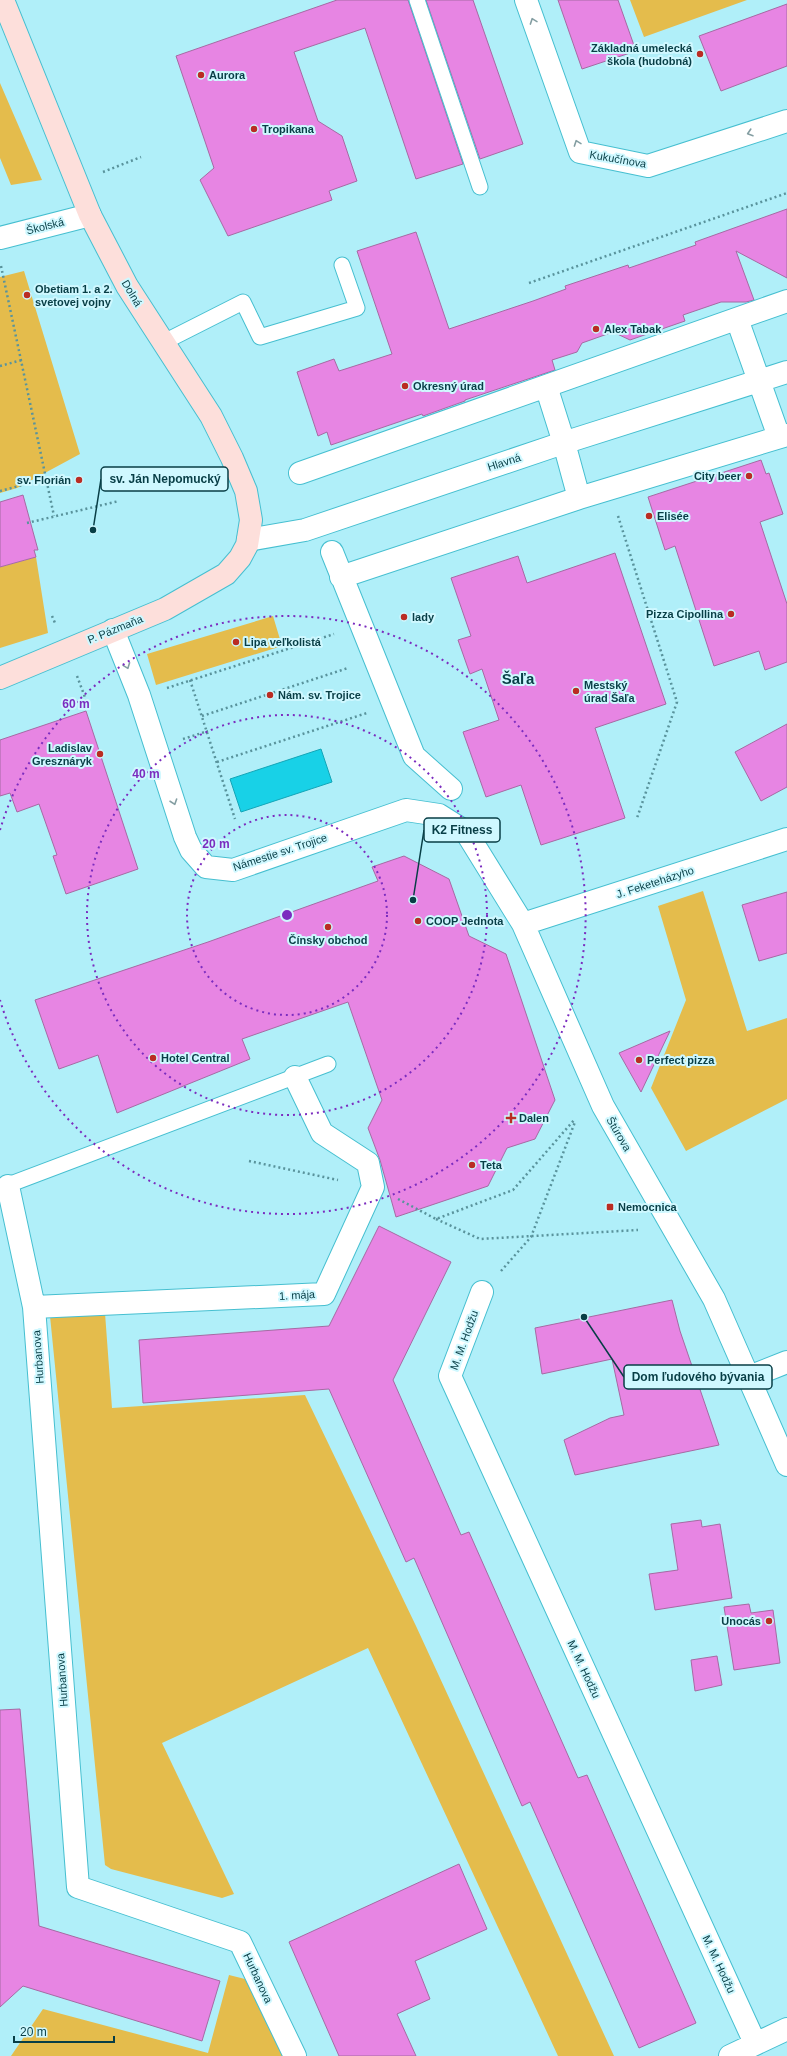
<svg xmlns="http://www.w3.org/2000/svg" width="787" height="2056" font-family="Arial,sans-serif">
	<rect width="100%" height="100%" fill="#b0eff9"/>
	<!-- green -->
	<path fill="#e4bc4c" d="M630,0H747L644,37Z
		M0,83L42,180L11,185L0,158Z
		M24,271L80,454L17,488L0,493V277Z
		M36,557L48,633L0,648V567Z
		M273,616L282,646L156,685L147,654Z
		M703,891L747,1031L787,1018V1099L686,1151L651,1088L686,1000L658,906Z
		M105,1313L112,1408L305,1395L416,1626L614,2056H558L368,1648L162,1743L234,1894L222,1898L111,1869L105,1865L50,1316Z
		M229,1975L245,1979L283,2056H11L43,2009L208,2053Z"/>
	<!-- water -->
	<path fill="#18d1e7" stroke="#13a5b7" d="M321,749L332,782L241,812L230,779Z"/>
	<!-- building -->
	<path fill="#e785e3" stroke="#a66aa3" d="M337,0H408L463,164L416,179L365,28L294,52L318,121L342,136L357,181L329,191L332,200L228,236L200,180L214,168L176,56Z
		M426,0H473L523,144L480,159Z
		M558,0H618L636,51L582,69Z
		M787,4V66L721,91L699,36Z
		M787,209V278L736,251L754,300L746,302H721L683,315L685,321L630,340L613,332L582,343L577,352L552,360L555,370L465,400V401L423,416L422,414L331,445L327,432L318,436L297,372L334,359L339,371L392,354L357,251L416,232L449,329L533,301L566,289L565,286L628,265L629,268L696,245L695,242Z
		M761,460L766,474L769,473L783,514L760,522L787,604V662L765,670L759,651L714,666L675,546L665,550L648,497Z
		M23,495L38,550H34L36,557L0,567V502Z
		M615,553L666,704L595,728L625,818L541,845L521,785L486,797L463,732L499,720L482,669L470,674L458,640L471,636L451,578L518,556L527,583Z
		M86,711L138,869L66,894L53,856L57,855L39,804L17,812L10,793L0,796V740Z
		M787,724V787L761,801L735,752Z
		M404,856L449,879L469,936L506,954L555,1100L535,1139L507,1148L488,1186L396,1217L380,1160L368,1128L382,1100L348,1002L242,1039L250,1059L117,1113L98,1055L59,1069L35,1000L208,942L378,881L372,867Z
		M787,892V953L759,961L742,905Z
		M670,1031L641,1092L619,1053Z
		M379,1226L451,1262L393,1380L461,1535L469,1532L578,1778L587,1775L696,2023L639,2048L530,1802L522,1806L414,1558L406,1562L329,1389L143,1403L139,1340L329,1326Z
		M672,1300L680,1331L719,1445L575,1475L564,1440L610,1418L624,1415L612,1359L542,1374L535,1328Z
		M701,1520L702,1527L720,1524L732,1598L655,1610L649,1574L678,1570L671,1524Z
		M749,1604L751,1613L773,1610L780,1663L734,1670L724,1607Z
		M717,1656L722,1685L695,1691L691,1660Z
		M20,1709L39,1926L220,1981L202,2041L23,1986L0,2007V1710Z
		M459,1864L487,1929L415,1961L430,1999L397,2014L416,2056H339L289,1942Z"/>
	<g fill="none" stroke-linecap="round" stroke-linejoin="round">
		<!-- lane casing -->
		<g stroke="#46bfd0" stroke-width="17">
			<path id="lane" d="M417,0L480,187
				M162,343L243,302L260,337L357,308L342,265
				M0,1188L328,1064"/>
		</g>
		<!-- street casing -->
		<g stroke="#46bfd0" stroke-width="24">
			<path id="street" d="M526,0L580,152L648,166L787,121
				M0,238L90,215
				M737,319L779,437
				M546,386L564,443L579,498
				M300,473L787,301
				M248,540L305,530L560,444L787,372
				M332,552L414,756L451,789
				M341,577L579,498L787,435
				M113,630L139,695L185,837L191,850L206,867L233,870L406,810L439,815L466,832L523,924L603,1106L714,1299L787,1465
				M523,924L787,839
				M8,1186L34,1307L78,1887L240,1942L295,2056
				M482,1292L450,1376L755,2043
				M34,1307L324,1294L373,1187L368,1163L322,1133L295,1077
				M749,1377L787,1362
				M730,2056L787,2029"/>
		</g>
		<!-- secondary casing -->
		<g stroke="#46bfd0" stroke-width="24">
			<path id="secondary" d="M0,678L165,609L226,574L240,558L247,545L251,520L246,491L232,458L211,416L127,286L90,215L3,0"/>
		</g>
		<!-- path -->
		<path stroke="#59939c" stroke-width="2.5" stroke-dasharray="2 3" stroke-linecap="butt" d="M103,172L141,157
			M1,266L54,516
			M529,283L787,193
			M0,366L22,360
			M0,491L45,479
			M618,516L677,702L637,818
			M27,523L119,501
			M52,616L55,623
			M77,676L86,700
			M190,680L235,819
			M167,688L334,634
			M202,716L348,668
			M183,739L208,731
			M217,762L367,713
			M249,1161L338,1180
			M398,1199L436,1219L513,1190L575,1119
			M436,1219L480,1239L638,1230
			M501,1271L531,1237L575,1122"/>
		<!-- lane -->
		<use href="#lane" stroke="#fff" stroke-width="15"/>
		<!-- street -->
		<use href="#street" stroke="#fff" stroke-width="22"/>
		<!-- secondary -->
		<use href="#secondary" stroke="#fddfdb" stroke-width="22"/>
	</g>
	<!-- one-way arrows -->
	<defs><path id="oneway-chevron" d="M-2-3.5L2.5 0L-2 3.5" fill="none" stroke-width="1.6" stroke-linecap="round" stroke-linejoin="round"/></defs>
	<g stroke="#849ea2">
		<use href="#oneway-chevron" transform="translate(533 21) rotate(-110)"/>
		<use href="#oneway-chevron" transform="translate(750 133) rotate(162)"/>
		<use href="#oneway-chevron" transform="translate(577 143) rotate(-110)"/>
		<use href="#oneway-chevron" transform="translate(127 666) rotate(69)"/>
		<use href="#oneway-chevron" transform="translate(174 802) rotate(71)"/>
	</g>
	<!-- distance rings -->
	<g fill="none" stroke="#7b2cbf" stroke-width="2" stroke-dasharray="2 4">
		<circle cx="287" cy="915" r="100"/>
		<circle cx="287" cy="915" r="200"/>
		<path d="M0 830A299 299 0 1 1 0 1000"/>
	</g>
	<!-- markers -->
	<g fill="#ba2c23" stroke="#cff8ff" stroke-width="1.5">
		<circle cx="700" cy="54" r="4"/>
		<circle cx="201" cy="75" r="4"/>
		<circle cx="254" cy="129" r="4"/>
		<circle cx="27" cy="295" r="4"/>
		<circle cx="596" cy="329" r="4"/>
		<circle cx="405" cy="386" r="4"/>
		<circle cx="749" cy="476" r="4"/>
		<circle cx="79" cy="480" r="4"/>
		<circle cx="649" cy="516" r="4"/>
		<circle cx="731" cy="614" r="4"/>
		<circle cx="404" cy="617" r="4"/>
		<circle cx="236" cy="642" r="4"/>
		<circle cx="576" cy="691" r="4"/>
		<circle cx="270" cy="695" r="4"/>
		<circle cx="100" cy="754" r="4"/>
		<circle cx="418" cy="921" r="4"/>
		<circle cx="328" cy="927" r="4"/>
		<circle cx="153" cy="1058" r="4"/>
		<circle cx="639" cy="1060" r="4"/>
		<path d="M509 1112h4v4h4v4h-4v4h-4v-4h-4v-4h4z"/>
		<circle cx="472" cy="1165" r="4"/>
		<rect x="606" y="1203" width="8" height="8" rx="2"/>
		<circle cx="769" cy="1621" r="4"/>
	</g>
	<g text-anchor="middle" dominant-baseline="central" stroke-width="4" stroke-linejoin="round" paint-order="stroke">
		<!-- poi labels -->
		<g font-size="11" font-weight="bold" fill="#083e46" stroke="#cff8ff" text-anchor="start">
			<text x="692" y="48" text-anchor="end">Základná umelecká<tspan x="692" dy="13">škola (hudobná)</tspan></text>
			<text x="209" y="75">Aurora</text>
			<text x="262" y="129">Tropikana</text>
			<text x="35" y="289">Obetiam 1. a 2.<tspan x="35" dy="13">svetovej vojny</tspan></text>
			<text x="604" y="329">Alex Tabak</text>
			<text x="413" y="386">Okresný úrad</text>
			<text x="741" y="476" text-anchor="end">City beer</text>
			<text x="71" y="480" text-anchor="end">sv. Florián</text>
			<text x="657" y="516">Elisée</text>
			<text x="723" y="614" text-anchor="end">Pizza Cipollina</text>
			<text x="412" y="617">lady</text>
			<text x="244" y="642">Lipa veľkolistá</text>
			<text x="584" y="685">Mestský<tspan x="584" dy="13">úrad Šaľa</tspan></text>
			<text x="278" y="695">Nám. sv. Trojice</text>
			<text x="92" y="748" text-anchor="end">Ladislav<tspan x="92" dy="13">Gresznáryk</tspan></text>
			<text x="426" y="921">COOP Jednota</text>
			<text x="328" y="940" text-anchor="middle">Čínsky obchod</text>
			<text x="161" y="1058">Hotel Central</text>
			<text x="647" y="1060">Perfect pizza</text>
			<text x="519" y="1118">Dalen</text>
			<text x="480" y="1165">Teta</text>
			<text x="618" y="1207">Nemocnica</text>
			<text x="761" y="1621" text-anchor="end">Unocás</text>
		</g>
		<!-- street labels -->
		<g font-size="11" fill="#083e46" stroke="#cff8ff">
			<text transform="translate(618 159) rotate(10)">Kukučínova</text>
			<text transform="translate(45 226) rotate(-14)">Školská</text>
			<text transform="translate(132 293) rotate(59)">Dolná</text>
			<text transform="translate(504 462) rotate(-18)">Hlavná</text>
			<text transform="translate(115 629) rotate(-22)">P. Pázmaňa</text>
			<text transform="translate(280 852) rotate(-18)">Námestie sv. Trojice</text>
			<text transform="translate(655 882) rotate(-18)">J. Feketeházyho</text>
			<text transform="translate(619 1134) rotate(60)">Štúrova</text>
			<text transform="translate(297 1295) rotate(-3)">1. mája</text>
			<text transform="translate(464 1340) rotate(-70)">M. M. Hodžu</text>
			<text transform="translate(38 1357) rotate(-94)">Hurbanova</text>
			<text transform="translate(584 1669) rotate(65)">M. M. Hodžu</text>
			<text transform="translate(62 1680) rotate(-94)">Hurbanova</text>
			<text transform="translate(719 1964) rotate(65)">M. M. Hodžu</text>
			<text transform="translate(258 1978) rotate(65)">Hurbanova</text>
		</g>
		<!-- district labels -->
		<g font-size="15" font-weight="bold" fill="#083e46" stroke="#cff8ff">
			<text x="518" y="678">Šaľa</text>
		</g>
	</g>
	<circle cx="287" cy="915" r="6" fill="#7b2cbf" stroke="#cff8ff" stroke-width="2"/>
	<g font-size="12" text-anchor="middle" font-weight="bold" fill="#7b2cbf" stroke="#cff8ff" stroke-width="4" stroke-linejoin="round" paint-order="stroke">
		<text x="76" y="708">60 m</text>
		<text x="146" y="778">40 m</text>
		<text x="216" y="848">20 m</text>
	</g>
	<!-- callouts -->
	<path fill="none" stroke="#083e46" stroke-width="1.5" d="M93 530L101 479M413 900L424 830M584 1317L624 1377"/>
	<g fill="#083e46" stroke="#cff8ff" stroke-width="1.5">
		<circle cx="93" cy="530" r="4"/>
		<circle cx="413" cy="900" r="4"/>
		<circle cx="584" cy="1317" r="4"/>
	</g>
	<g fill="#cff8ff" stroke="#083e46" stroke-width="1.5">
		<rect x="101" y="467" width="127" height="24" rx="4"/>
		<rect x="424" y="818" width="76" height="24" rx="4"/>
		<rect x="624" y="1365" width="148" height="24" rx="4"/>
	</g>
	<g font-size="12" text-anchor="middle" font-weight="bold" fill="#083e46">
		<text x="165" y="483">sv. Ján Nepomucký</text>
		<text x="462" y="834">K2 Fitness</text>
		<text x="698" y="1381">Dom ľudového bývania</text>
	</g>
	<!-- scale -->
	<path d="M14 2036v6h100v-6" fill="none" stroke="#083e46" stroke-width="2"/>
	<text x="20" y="2036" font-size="12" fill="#083e46" stroke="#cff8ff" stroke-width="3" paint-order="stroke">20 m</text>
</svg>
